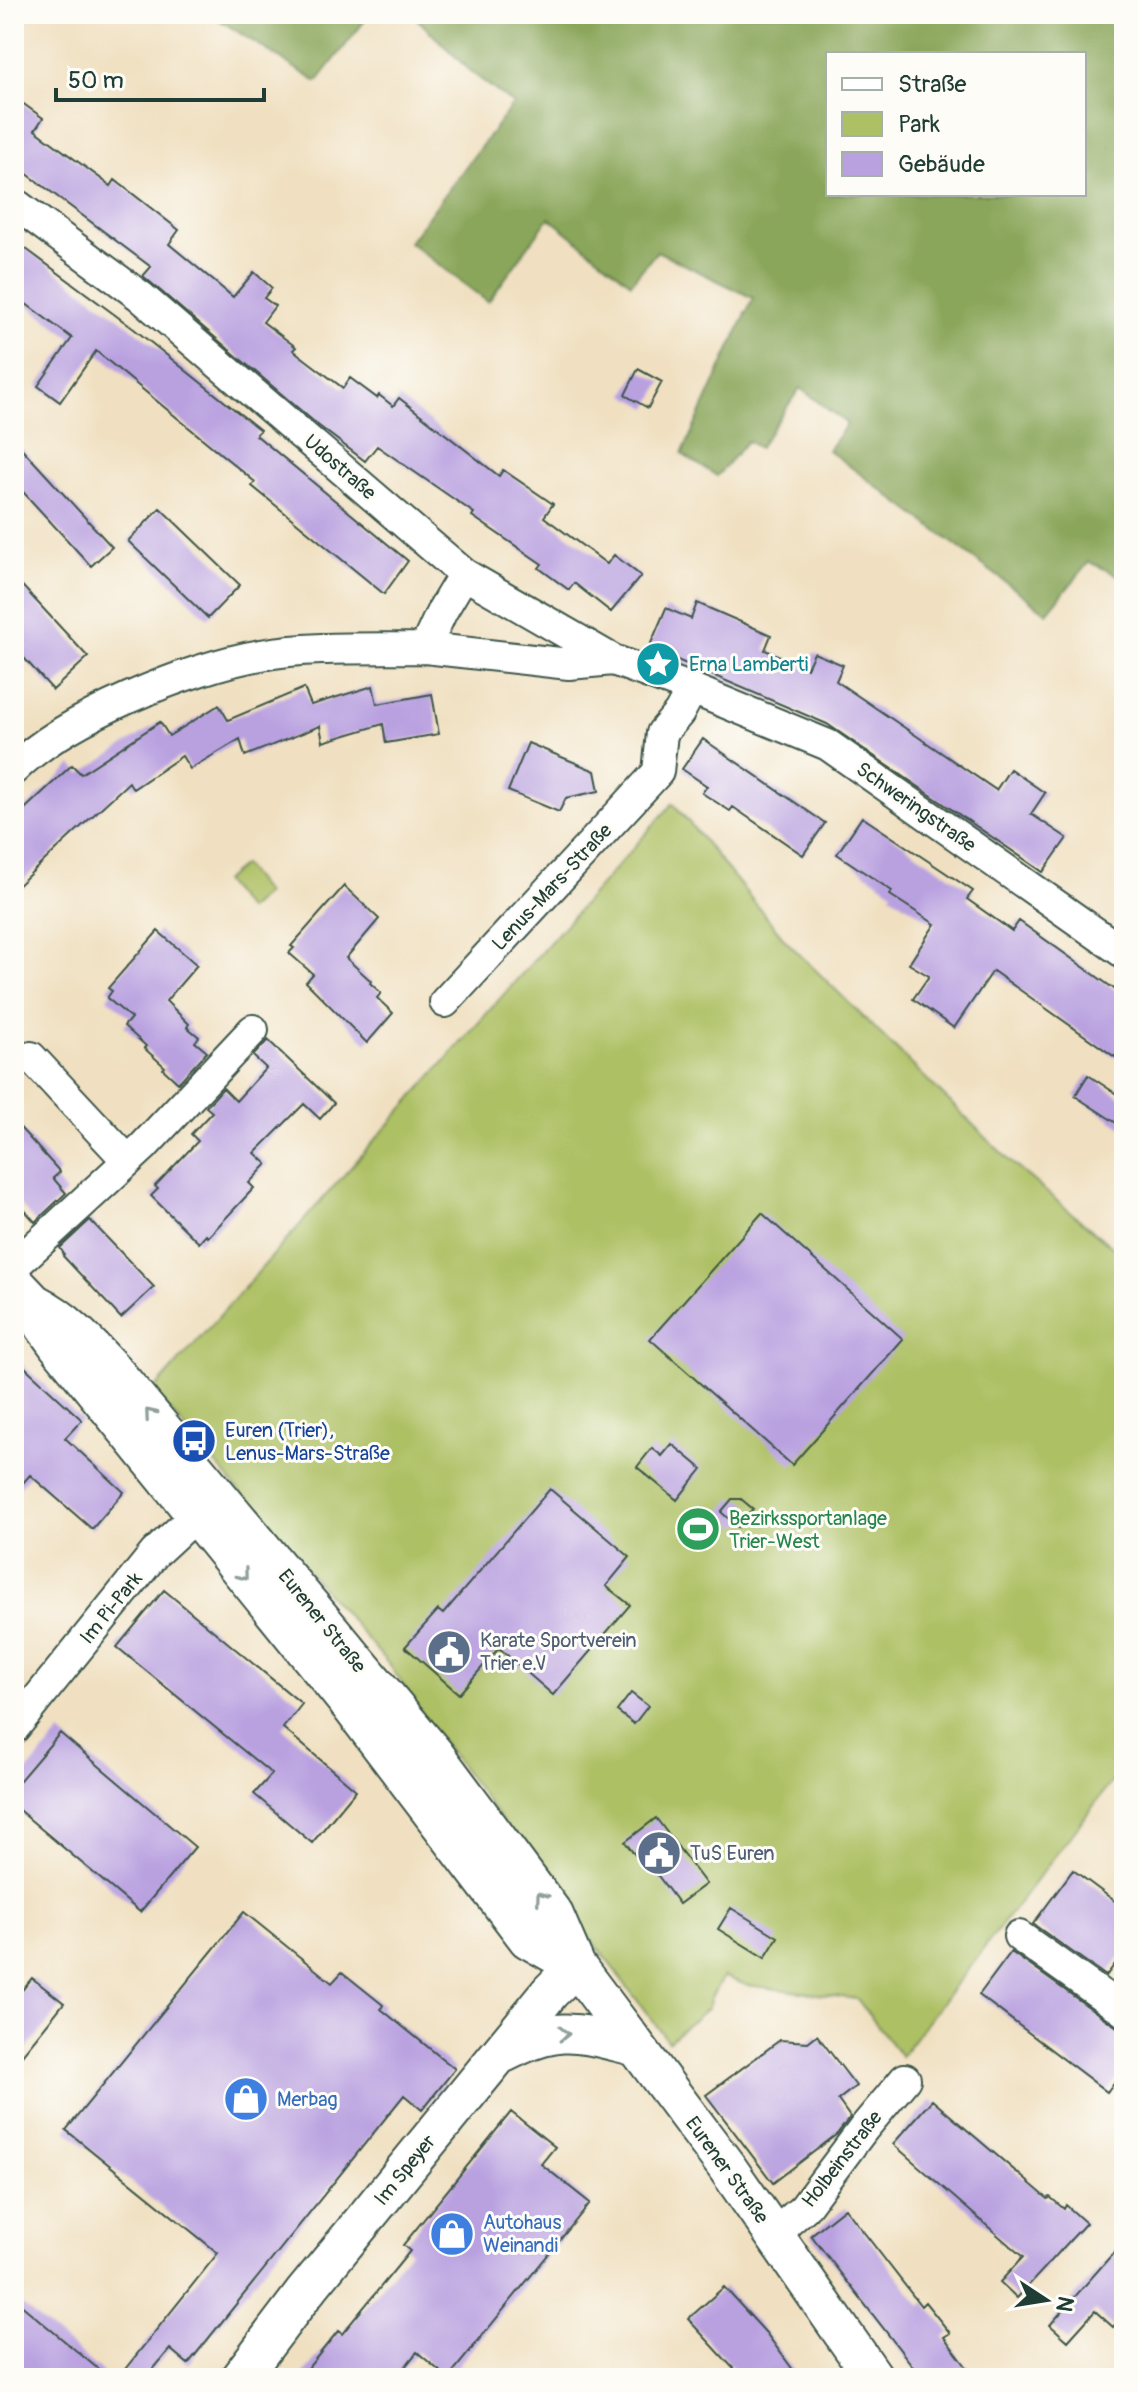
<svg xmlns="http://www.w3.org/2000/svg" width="1138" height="2392" font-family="Pangolin,sans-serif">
	<rect width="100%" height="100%" fill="#fdfcf7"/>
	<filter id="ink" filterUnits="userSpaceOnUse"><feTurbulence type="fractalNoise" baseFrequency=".0125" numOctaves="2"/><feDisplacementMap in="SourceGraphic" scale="16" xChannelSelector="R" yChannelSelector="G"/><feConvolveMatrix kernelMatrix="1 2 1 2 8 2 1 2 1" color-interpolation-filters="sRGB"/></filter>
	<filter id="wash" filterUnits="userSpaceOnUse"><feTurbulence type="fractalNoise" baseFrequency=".006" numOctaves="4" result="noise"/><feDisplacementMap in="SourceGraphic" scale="32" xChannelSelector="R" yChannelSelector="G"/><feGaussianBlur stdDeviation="1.8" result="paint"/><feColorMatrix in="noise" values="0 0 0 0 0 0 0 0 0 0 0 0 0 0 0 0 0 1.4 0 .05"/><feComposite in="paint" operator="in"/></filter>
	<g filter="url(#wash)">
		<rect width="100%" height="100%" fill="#f0e0c1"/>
		<!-- green -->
		<path fill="#adc064" stroke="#667e4c" stroke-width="2" d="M673,803L786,941L1013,1164L1124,1257V1766L901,2056L857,1999L746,1985L724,1976L711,1997L708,2008L668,2041L431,1727L391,1667L153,1391Z
			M243,865L266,894L247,910L223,881Z"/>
		<!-- forest -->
		<path fill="#8aa65a" stroke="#547247" stroke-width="2" fill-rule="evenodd" d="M210,14H370L317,82Z
			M412,14H1124V578L1089,562L1047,613L828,450L847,424L800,388L759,448L747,441L717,476L682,454L753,298L657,251L631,283L549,218L488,302L409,242L513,104L471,72ZM828,54H1084V194H828Z"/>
		<g id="blocks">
			<!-- building -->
			<path fill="#b9a1e0" d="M14,97L43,118L35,130L111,186L115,180L179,230L169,244L233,297L254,272L272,288L264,298L275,306L263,322L296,347L293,350L343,388L350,378L377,398L379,395L393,406L399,398L499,476L503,470L553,504L544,517L607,564L614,555L641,576L611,612L574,583L569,590L539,568L542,564L472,516L474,513L377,446L365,461L319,426L143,276L151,267L14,164Z
				M14,240L134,329L260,430L256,435L408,561L384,594L252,486L255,482L96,351L60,402L38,386L72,338L14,295Z
				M638,369L662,382L648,408L625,395Z
				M14,440L112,547L91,566L14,482Z
				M160,508L240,585L208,618L128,541Z
				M14,577L88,657L53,690L14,647Z
				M697,603L771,635L765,650L787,659L807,668L814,653L843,665L836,681L996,790L1010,769L1045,793L1031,814L1067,838L1043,872L827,724L649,648L666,608L691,619Z
				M373,686L377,704L432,694L439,734L386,743L383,724L323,742L320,726L245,756L240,739L190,769L182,756L133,789L129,782L14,889V819L72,765L81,774L160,722L169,736L219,705L228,720L304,688L311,705Z
				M703,739L825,823L803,855L733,807L730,811L702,793L707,786L682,769Z
				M528,743L595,771L599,791L566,798L559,812L508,791Z
				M862,817L973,891L967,899L1012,931L1019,921L1124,996V1044L1115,1057L993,971L954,1028L913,999L929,976L909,964L935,924L890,895L892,891L837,854Z
				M344,886L379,919L346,958L371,981L370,983L381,993L377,998L393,1013L367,1043L306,982L313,974L289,953L294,948L291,946Z
				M158,931L197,965L166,1001L189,1024L187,1027L199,1037L195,1042L207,1052L178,1083L163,1069L165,1067L144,1048L146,1046L124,1026L131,1018L107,998L112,991L108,988Z
				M268,1040L334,1103L320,1119L304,1104L255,1153L267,1164L249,1183L254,1188L208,1237L206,1235L199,1243L151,1196L158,1189L155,1186L198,1141L191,1134L212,1112L206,1107L223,1088L236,1101L266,1068L253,1056Z
				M1088,1075L1124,1099V1128L1075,1096Z
				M14,1121L60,1172L53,1178L66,1193L35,1222L14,1198Z
				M762,1213L903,1339L792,1465L650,1339Z
				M90,1220L154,1287L121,1318L63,1256L64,1254L60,1248Z
				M14,1357L82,1420L65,1438L124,1492L92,1529L30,1475L14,1493Z
				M672,1444L702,1469L677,1500L637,1467L652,1448L662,1456Z
				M550,1489L630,1557L606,1586L630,1605L553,1695L499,1648L459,1694L405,1647L438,1610L443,1614Z
				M732,1499H741L753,1509L738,1527L721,1512Z
				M164,1590L302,1704L283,1728L356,1790L312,1843L254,1794L272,1774L117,1647Z
				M631,1693L648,1706L634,1724L617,1711Z
				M60,1733L195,1847L140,1912L14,1806V1787Z
				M656,1818L706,1884L679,1904L650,1865L646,1869L625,1842Z
				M1073,1870L1124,1908V1952L1106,1976L1033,1924Z
				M731,1908L778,1937L765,1958L718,1929Z
				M244,1912L332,1983L342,1972L383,2005L381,2009L455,2069L422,2110L404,2095L188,2364L170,2349L146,2378H118L218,2253L66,2130Z
				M1011,1952L1124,2032V2069L1107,2092L979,1995Z
				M32,1978L64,2003L14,2065V2000Z
				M817,2035L856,2086L838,2100L850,2117L837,2134L773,2183L706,2095L780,2040L808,2042Z
				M932,2100L1048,2199L1050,2197L1064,2209L1066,2205L1086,2223L1017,2298L1000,2282L1023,2257L893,2144Z
				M511,2112L555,2147L541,2164L590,2203L448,2378L417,2352L396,2378H300L338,2331L342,2334L410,2251L403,2245Z
				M845,2208L921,2306L925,2302L950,2333L944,2337L975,2378H922L811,2235Z
				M1124,2241V2315L1113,2327L1095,2311L1068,2341L1050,2325Z
				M724,2287L766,2333L799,2378H742L688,2319Z
				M14,2299L109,2378H14Z"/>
		</g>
	</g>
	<g filter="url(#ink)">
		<use href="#blocks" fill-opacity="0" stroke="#3e5549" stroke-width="2"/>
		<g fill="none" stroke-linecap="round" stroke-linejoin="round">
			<!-- minor casing -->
			<g stroke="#3e5549" stroke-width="34">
				<path id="minor" d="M14,203L140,296L464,574L613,660L692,689L828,745L1124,953
					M425,648L569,664L613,660
					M14,769C65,718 189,667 261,655C311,646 374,649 425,648L442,611L464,574
					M445,1002L658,772L662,733L679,713L692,689
					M31,1057L128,1161
					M14,1266L143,1147L253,1030
					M14,1728L155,1553L211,1501
					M1019,1936L1124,2011
					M774,2234L804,2208L864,2128L905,2079"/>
			</g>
			<!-- tertiary casing -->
			<g stroke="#3e5549" stroke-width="42">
				<path id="tertiary" d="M14,1282L34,1303L44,1326L57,1344L350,1705L528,1939L576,1966
					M34,1303C69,1321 91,1347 117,1375L435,1755L554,1915L576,1966L726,2166L874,2378
					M504,2053C559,2024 576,2032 634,2046
					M240,2378L305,2292L550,1992L576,1966"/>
			</g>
			<!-- minor -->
			<use href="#minor" stroke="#fff" stroke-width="30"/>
			<!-- tertiary -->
			<use href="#tertiary" stroke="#fff" stroke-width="38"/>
		</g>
		<!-- one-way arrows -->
		<defs><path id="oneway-chevron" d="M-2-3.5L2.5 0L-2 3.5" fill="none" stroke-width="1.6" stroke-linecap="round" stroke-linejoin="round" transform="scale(2)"/></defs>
		<g stroke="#8f9e9a">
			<use href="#oneway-chevron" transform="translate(150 1414) rotate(-130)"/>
			<use href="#oneway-chevron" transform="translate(243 1575) rotate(51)"/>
			<use href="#oneway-chevron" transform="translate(541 1897) rotate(-126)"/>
			<use href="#oneway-chevron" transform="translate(564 2034) rotate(-1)"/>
		</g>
	</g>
	<!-- icons -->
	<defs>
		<g id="sight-disc" transform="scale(2.3)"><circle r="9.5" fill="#0f9aa8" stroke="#fdfcf7"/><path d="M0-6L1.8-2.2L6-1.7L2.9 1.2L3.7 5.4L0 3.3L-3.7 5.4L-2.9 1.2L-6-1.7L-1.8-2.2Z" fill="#fff"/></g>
		<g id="bus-disc" transform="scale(2.3)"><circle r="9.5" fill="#1a4fb4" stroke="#fdfcf7"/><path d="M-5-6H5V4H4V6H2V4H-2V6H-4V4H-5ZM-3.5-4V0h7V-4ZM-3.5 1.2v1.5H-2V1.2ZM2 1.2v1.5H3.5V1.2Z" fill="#fff"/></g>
		<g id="stadium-disc" transform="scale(2.3)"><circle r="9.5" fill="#2e9e5b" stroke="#fdfcf7"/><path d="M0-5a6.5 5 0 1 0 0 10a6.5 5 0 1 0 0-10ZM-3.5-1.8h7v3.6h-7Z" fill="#fff"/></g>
		<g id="civic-disc" transform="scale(2.3)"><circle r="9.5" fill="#5c6f8a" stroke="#fdfcf7"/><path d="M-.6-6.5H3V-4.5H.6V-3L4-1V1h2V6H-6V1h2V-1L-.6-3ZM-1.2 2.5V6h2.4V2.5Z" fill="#fff"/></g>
		<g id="shop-disc" transform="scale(2.3)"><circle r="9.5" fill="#3f7fe0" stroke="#fdfcf7"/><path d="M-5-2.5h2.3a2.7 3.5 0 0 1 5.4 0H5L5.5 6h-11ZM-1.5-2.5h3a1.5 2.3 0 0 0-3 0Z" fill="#fff"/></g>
	</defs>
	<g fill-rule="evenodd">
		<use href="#sight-disc" x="658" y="664"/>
		<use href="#bus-disc" x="194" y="1441"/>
		<use href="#stadium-disc" x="698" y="1529"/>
		<use href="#civic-disc" x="449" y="1652"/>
		<use href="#civic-disc" x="659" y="1853"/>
		<use href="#shop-disc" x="246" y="2099"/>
		<use href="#shop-disc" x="452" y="2234"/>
	</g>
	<g text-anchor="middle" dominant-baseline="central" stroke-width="6" stroke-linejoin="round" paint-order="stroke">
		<!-- street labels -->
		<g font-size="20" fill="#1f3d34" stroke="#fdfcf7">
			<text transform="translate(340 467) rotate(41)">Udostraße</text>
			<text transform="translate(916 807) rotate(35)">Schweringstraße</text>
			<text transform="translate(552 887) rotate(-47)">Lenus-Mars-Straße</text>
			<text transform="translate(111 1608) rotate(-51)">Im Pi-Park</text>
			<text transform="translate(322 1621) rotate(51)">Eurener Straße</text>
			<text transform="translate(842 2159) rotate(-52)">Holbeinstraße</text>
			<text transform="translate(405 2170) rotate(-51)">Im Speyer</text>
			<text transform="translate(727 2170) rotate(54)">Eurener Straße</text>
		</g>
		<!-- culture labels -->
		<g font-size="20" fill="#0d838f" stroke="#fdfcf7" text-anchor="start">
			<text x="689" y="664">Erna Lamberti</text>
		</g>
		<!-- transit labels -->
		<g font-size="20" fill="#164399" stroke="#fdfcf7" text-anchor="start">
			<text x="225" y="1430">Euren (Trier),<tspan x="225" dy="23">Lenus-Mars-Straße</tspan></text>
		</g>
		<!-- leisure labels -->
		<g font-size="20" fill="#27864d" stroke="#fdfcf7" text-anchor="start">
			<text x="729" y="1518">Bezirkssportanlage<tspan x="729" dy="23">Trier-West</tspan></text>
		</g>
		<!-- service labels -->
		<g font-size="20" fill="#4e5e75" stroke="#fdfcf7" text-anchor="start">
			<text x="480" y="1640">Karate Sportverein<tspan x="480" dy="23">Trier e.V</tspan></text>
			<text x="690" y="1853">TuS Euren</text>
		</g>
		<!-- shop labels -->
		<g font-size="20" fill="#366cbe" stroke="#fdfcf7" text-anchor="start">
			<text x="277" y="2099">Merbag</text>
			<text x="483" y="2222">Autohaus<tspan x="483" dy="23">Weinandi</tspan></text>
		</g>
	</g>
	<!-- margin -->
	<rect width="1138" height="2392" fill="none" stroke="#fdfcf7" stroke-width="48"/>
	<!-- legend -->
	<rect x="826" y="52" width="260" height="144" fill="#fdfcf7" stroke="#a4b0a9" stroke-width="2"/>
	<rect x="842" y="78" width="40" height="12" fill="#ffffff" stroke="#a4b0a9" stroke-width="2"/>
	<text x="898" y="92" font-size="24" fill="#1f3d34">Straße</text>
	<rect x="842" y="112" width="40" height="24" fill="#adc064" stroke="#a4b0a9" stroke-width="2"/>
	<text x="898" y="132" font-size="24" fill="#1f3d34">Park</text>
	<rect x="842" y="152" width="40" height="24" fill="#b9a1e0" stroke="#a4b0a9" stroke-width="2"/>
	<text x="898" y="172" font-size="24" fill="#1f3d34">Gebäude</text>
	<!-- north arrow -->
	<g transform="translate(1046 2300) rotate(102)" stroke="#fdfcf7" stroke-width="6" paint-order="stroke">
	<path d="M0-6L14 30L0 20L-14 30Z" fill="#1f3d34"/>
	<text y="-12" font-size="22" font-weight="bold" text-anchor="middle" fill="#1f3d34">N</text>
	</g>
	<!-- scale -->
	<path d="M56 88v12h208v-12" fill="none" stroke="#1f3d34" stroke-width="4"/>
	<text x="68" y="88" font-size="24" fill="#1f3d34" stroke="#fdfcf7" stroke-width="6" paint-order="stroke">50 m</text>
</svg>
